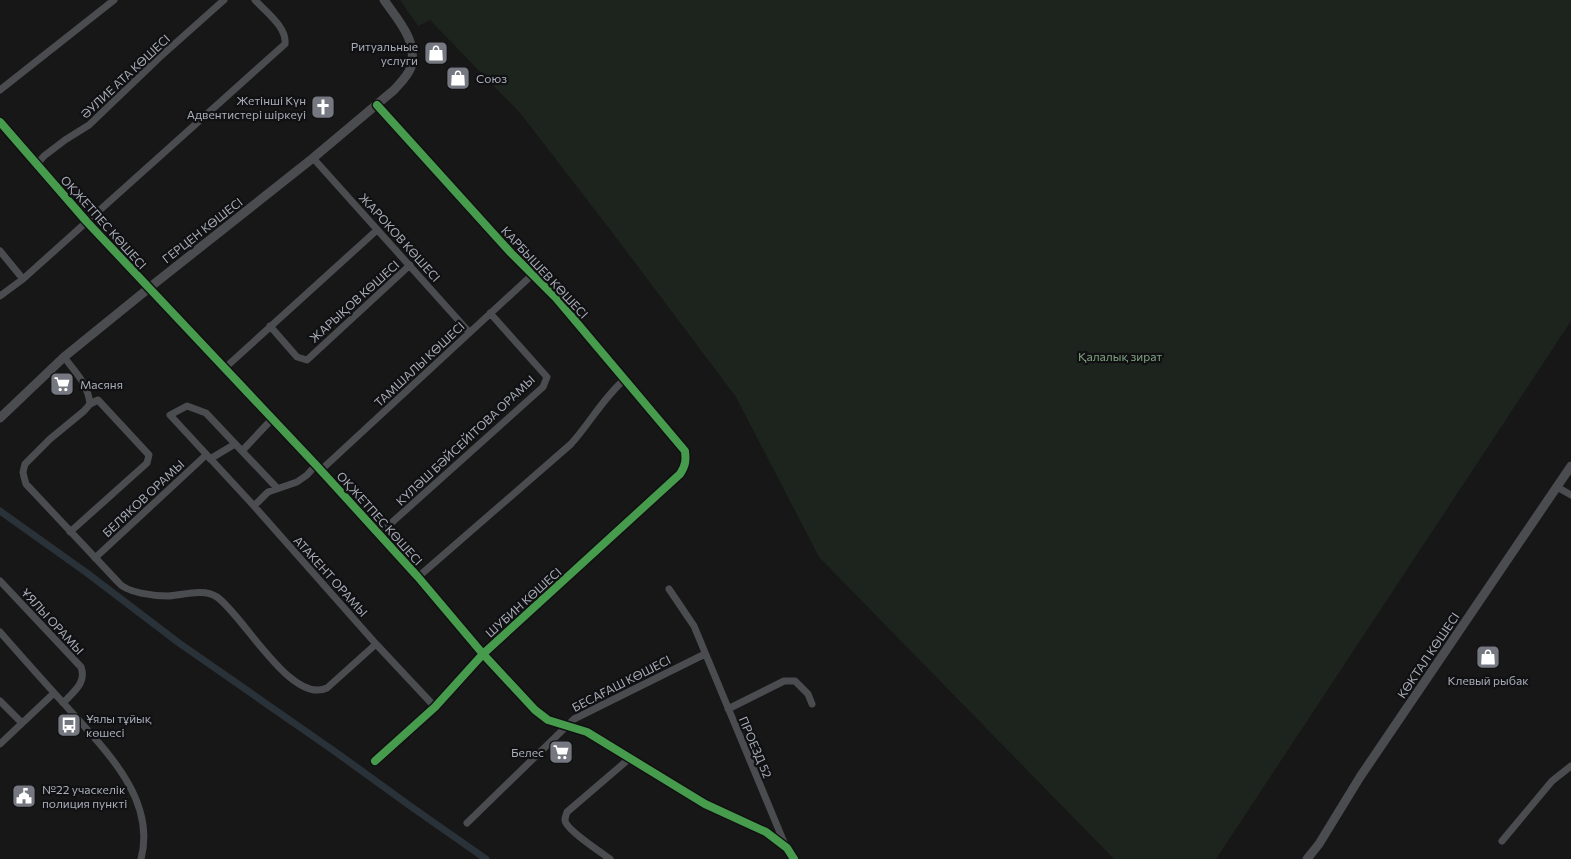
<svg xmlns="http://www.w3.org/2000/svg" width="1571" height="859" font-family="Commissioner,sans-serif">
	<rect width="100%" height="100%" fill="#171717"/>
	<!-- green -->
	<path fill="#1d241e" d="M400,0H1571V321L1216,859H1114L819,557L736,397L615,236L521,114L430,20L418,26Z"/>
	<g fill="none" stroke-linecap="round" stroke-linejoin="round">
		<!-- canal -->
		<path stroke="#2a3239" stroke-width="7" d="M0,511L87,573L179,643L337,753L413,808L486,859"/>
		<!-- minor -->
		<path stroke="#4b4c50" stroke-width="7" d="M0,90L114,0
			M313,158L469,332
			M37,164L44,156L65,140L89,125L160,57L224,0
			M0,251L23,279
			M0,296L23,279L285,44C287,27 266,12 255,0
			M270,326L297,357L307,360L410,265
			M64,357C76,373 88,384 90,404
			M226,367L377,230
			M242,451L273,418
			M210,459L235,444
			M321,470L532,275
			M1557,487L1571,495
			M277,488L206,413L187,406L170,415L254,506L376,644L435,707
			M254,506L268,492L297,482L307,475L316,465
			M70,532L147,463L149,455L98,400L90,404L84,411L50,439L25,464L23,472L24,477L26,484L118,582C126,593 155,596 168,596C183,595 204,588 217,597C243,615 291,705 327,688L376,644
			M379,534L543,387L547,377L490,313
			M95,558L206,455
			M418,577L571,444C590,423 603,398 625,379
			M0,581L81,667C87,683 73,692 63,703
			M669,589L694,626L786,847
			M0,632C22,657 44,682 67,707C103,748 157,798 141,859
			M0,701L22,723
			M728,709L784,681H795L808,694L812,704
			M0,744L54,693
			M375,761L435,707L483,654L680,474C686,465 686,460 685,451L556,298L511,253L377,105
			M467,823L574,719L705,654
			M1502,841L1552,781L1571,766
			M610,859C602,853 565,829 565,820C565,817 566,815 567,812L630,758"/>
		<!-- tertiary -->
		<path stroke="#4b4c50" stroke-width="9" d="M0,122L87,222L316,465L418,577L483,654L535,710L548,720L587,732L705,804L766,832L787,848L794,859
			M0,418L64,357L154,284L313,158L394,90C400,83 408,76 411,67C418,41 398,20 384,0
			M1307,859L1319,844L1360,777L1571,466"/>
		<!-- cycleway casing -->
		<g stroke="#111113" stroke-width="11">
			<path id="cycleway" d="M0,122L87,222L316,465L418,577L483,654L535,710L548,720L587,732L705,804L766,832L787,848L794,859
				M375,761L435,707L483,654L680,474C686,465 686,460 685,451L556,298L511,253L377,105"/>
		</g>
		<!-- cycleway -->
		<use href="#cycleway" stroke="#469c4c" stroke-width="8"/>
	</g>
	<!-- icons -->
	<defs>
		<g id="shop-square" transform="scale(1.25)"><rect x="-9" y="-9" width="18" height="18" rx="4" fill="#757880" stroke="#111113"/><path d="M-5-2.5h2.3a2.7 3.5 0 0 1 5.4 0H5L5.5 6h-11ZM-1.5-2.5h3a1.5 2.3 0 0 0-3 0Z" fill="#fff"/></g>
		<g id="church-square" transform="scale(1.25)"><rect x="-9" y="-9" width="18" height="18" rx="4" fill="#757880" stroke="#111113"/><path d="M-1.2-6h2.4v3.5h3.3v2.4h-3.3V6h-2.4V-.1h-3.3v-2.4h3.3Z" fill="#fff"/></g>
		<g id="supermarket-square" transform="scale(1.25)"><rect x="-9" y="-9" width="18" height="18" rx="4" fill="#757880" stroke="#111113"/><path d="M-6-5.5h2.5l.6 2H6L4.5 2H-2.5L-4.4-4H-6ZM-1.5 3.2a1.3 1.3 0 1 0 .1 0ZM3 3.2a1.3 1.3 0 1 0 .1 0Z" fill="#fff"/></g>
		<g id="bus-square" transform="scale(1.25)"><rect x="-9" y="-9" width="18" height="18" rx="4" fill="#757880" stroke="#111113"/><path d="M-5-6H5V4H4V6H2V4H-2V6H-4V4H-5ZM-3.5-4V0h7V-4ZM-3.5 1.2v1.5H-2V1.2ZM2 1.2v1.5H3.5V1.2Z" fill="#fff"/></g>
		<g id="civic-square" transform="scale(1.25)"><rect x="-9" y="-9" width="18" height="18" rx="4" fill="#757880" stroke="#111113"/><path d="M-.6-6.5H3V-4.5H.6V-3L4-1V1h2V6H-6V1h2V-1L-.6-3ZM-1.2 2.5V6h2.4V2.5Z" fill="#fff"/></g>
	</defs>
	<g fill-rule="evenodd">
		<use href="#shop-square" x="436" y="53"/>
		<use href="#shop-square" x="458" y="78"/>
		<use href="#church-square" x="323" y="107"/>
		<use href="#supermarket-square" x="62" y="384"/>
		<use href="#shop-square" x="1488" y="657"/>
		<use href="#bus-square" x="69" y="725"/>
		<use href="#supermarket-square" x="561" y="752"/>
		<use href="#civic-square" x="24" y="796"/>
	</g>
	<g text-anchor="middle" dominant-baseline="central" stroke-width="4.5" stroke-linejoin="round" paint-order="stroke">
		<!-- poi labels -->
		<g font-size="12" fill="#a8adb8" stroke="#111113" text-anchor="start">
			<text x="418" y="46" text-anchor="end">Ритуальные<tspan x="418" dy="14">услуги</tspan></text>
			<text x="476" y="78">Союз</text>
			<text x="306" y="100" text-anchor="end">Жетінші Күн<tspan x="306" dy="14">Адвентистері шіркеуі</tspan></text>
			<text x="80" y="384">Масяня</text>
			<text x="1488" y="680" text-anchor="middle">Клевый рыбак</text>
			<text x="86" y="718">Ұялы тұйық<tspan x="86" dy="14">көшесі</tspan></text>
			<text x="544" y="752" text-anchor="end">Белес</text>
			<text x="42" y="789">№22 учаскелік<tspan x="42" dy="14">полиция пункті</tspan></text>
		</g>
		<!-- street labels -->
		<g font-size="12" fill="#a8adb8" stroke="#111113">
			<text transform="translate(125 76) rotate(-43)">ӘУЛИЕ АТА КӨШЕСІ</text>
			<text transform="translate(104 222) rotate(48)">ОҚЖЕТПЕС КӨШЕСІ</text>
			<text transform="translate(202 230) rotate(-38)">ГЕРЦЕН КӨШЕСІ</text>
			<text transform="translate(400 237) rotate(48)">ЖАРОКОВ КӨШЕСІ</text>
			<text transform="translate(545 272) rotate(47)">КАРБЫШЕВ КӨШЕСІ</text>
			<text transform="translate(354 301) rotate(-42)">ЖАРЫҚОВ КӨШЕСІ</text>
			<text transform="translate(419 364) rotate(-43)">ТАМШАЛЫ КӨШЕСІ</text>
			<text transform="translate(465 440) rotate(-43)">КҮЛӘШ БӘЙСЕЙІТОВА ОРАМЫ</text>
			<text transform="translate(143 498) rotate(-43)">БЕЛЯКОВ ОРАМЫ</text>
			<text transform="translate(380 518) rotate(48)">ОҚЖЕТПЕС КӨШЕСІ</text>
			<text transform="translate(331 576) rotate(48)">АТАКЕНТ ОРАМЫ</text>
			<text transform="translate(523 602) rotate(-42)">ШУБИН КӨШЕСІ</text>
			<text transform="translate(53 621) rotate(47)">ҰЯЛЫ ОРАМЫ</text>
			<text transform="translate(1428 655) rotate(-56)">КӨКТАЛ КӨШЕСІ</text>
			<text transform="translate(621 683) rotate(-27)">БЕСАҒАШ КӨШЕСІ</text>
			<text transform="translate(756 747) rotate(67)">ПРОЕЗД 52</text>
		</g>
		<!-- park labels -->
		<g font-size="12" fill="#7fa381" stroke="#111113">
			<text x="1120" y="356">Қалалық зират</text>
		</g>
	</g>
</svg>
